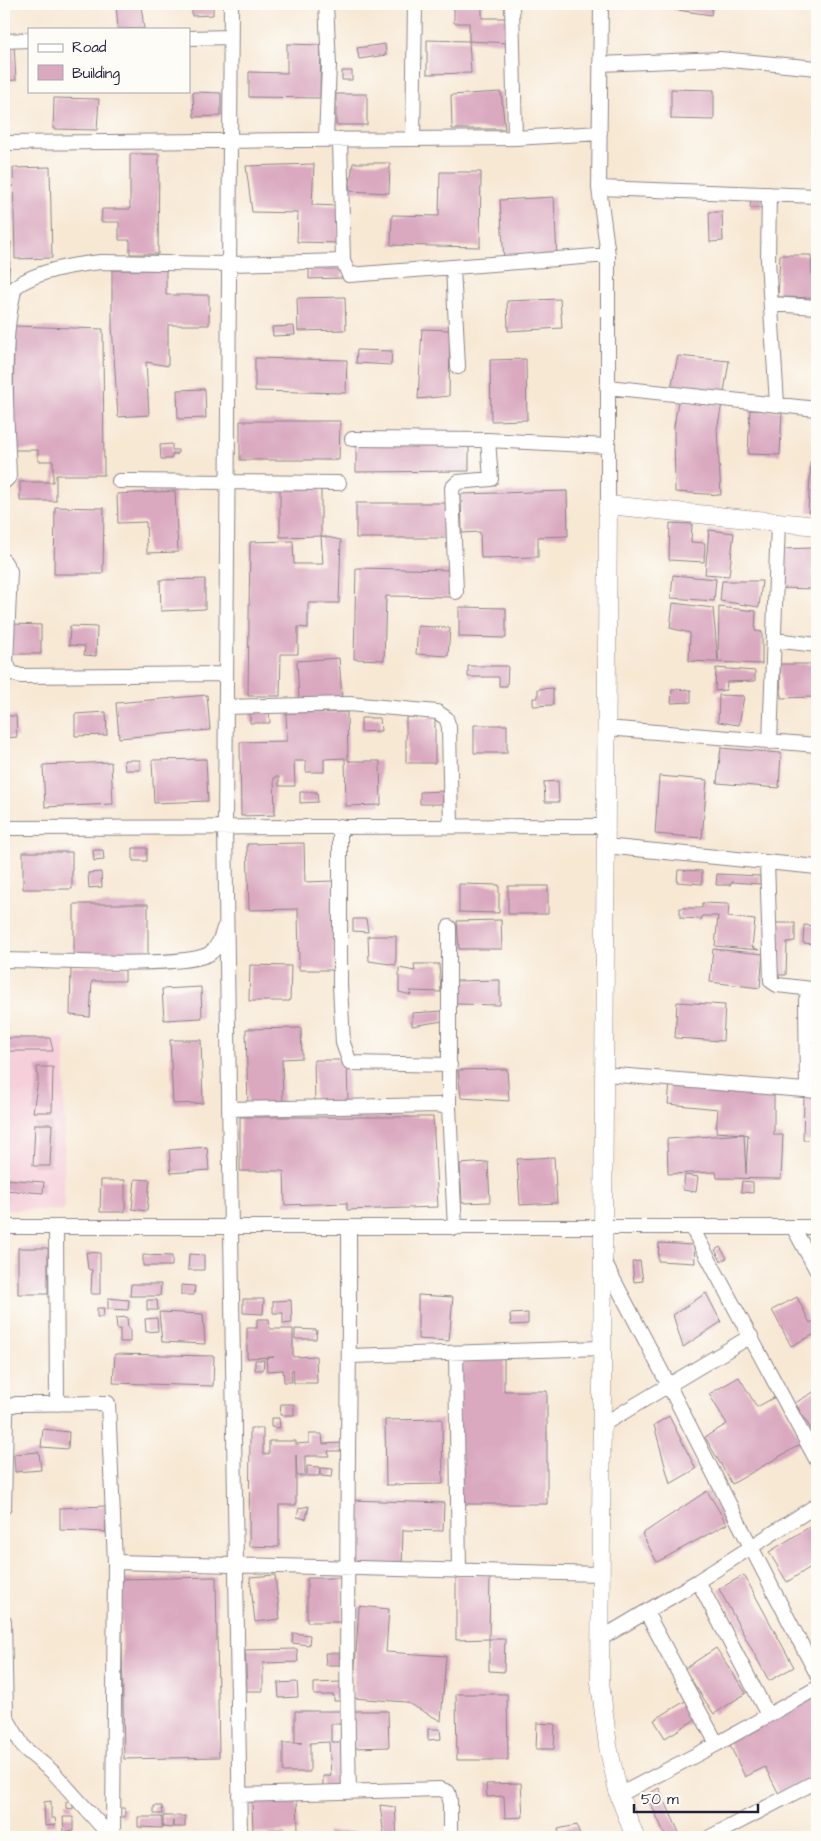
<svg xmlns="http://www.w3.org/2000/svg" width="821" height="1841" font-family="'Architects Daughter',sans-serif">
	<rect width="100%" height="100%" fill="#fdfcf7"/>
	<filter id="ink" filterUnits="userSpaceOnUse"><feTurbulence type="fractalNoise" baseFrequency=".02" numOctaves="2"/><feDisplacementMap in="SourceGraphic" scale="10" xChannelSelector="R" yChannelSelector="G"/><feConvolveMatrix kernelMatrix="1 2 1 2 8 2 1 2 1" color-interpolation-filters="sRGB"/></filter>
	<filter id="wash" filterUnits="userSpaceOnUse"><feTurbulence type="fractalNoise" baseFrequency=".0096" numOctaves="4" result="noise"/><feDisplacementMap in="SourceGraphic" scale="20" xChannelSelector="R" yChannelSelector="G"/><feGaussianBlur stdDeviation="1.12" result="paint"/><feColorMatrix in="noise" values="0 0 0 0 0 0 0 0 0 0 0 0 0 0 0 0 0 1.4 0 .05"/><feComposite in="paint" operator="in"/></filter>
	<g filter="url(#wash)">
		<rect width="100%" height="100%" fill="#f7e8d4"/>
		<!-- built -->
		<path fill="#f5cfda" d="M4,1038H65L64,1210H4Z"/>
		<g id="blocks">
			<!-- building -->
			<path fill="#daa9c0" fill-rule="evenodd" d="M116,4H141L144,29H118Z
				M192,4H213V15L192,16Z
				M454,4H482V18H510V43L469,41V23H454Z
				M664,4H713L711,15L664,8Z
				M427,40L469,41L471,73L427,74Z
				M287,44L321,45L320,98L249,97V72L287,73Z
				M385,44L386,55L359,59L357,48Z
				M4,45H14L16,80L4,81Z
				M342,71H352V80H342Z
				M671,89L714,90V120L671,119Z
				M193,92L221,93V116L194,117Z
				M501,92L505,129H452L451,95Z
				M336,94H367V125H336Z
				M54,98L99,99L97,130L53,129Z
				M130,154H159L158,254H130V240H119V222H101L102,209H130Z
				M353,163H390L389,193L349,191Z
				M314,164L312,205L339,206L338,243L297,242L298,213L252,212L246,166Z
				M50,167L52,258L15,259L13,168Z
				M440,172H481L480,247L391,245L392,215L439,216Z
				M554,197L557,258L504,261L500,200Z
				M751,198L763,199L762,208H750Z
				M709,212H722L723,241L710,242Z
				M4,241L11,242L6,327H4Z
				M780,255H811L813,298L778,297Z
				M309,267H342V278L309,279Z
				M112,270H166V295H209V325H168V366L146,362L149,415L118,417L112,325Z
				M345,297L346,330L298,331L297,298Z
				M560,299L562,328L508,331L507,301Z
				M14,326L103,329L104,475H56V501H20V482H53V461H38V450H13Z
				M294,326L295,335L273,336L272,327Z
				M422,329L450,330L449,396L418,399Z
				M357,350L392,351L391,365L356,363Z
				M678,356L729,361L724,392L671,388Z
				M255,358L347,360L346,393L255,391Z
				M526,359L527,420L491,421L490,360Z
				M205,389L206,418L178,419L177,390Z
				M678,401L722,404L717,429L721,495L675,492L674,427Z
				M750,410L782,411L780,455L748,454Z
				M240,421H340L339,460H240Z
				M172,444V450H178V454H173L171,459H161L160,445Z
				M356,444H469V471L356,472Z
				M811,460H817V512H808Z
				M280,487H321V536L280,537Z
				M175,491L178,552L147,553L146,522L118,523L117,494Z
				M567,491L568,536L538,537V557L481,558L480,532L462,533L461,494Z
				M4,492H6V535H4Z
				M356,503H450V538H356Z
				M55,507L104,508L103,574H54Z
				M670,523L692,524L691,542L705,543L704,562L669,560Z
				M709,530L734,533L729,576L705,574Z
				M321,536L341,540L339,603H308V628L298,627V654H281L280,696H248L250,542L293,541L294,564H323Z
				M812,548L814,589L779,588L781,549Z
				M356,568L453,570L452,597L386,596L384,660L354,659Z
				M673,575L716,579L714,601L671,598Z
				M205,579V609L161,611L160,580Z
				M722,581H762L759,607L720,601Z
				M673,603L713,608L718,661L719,607L756,611L755,631L762,632V664L689,661L690,633L670,628Z
				M459,607L506,608V638L459,637Z
				M12,624L41,625V654H12Z
				M70,626L97,627L96,656L84,655L85,646L69,645Z
				M418,626L450,628L448,656L416,654Z
				M339,658L342,697L299,699L297,661Z
				M780,664H814V697L781,698Z
				M468,666H508L507,686H499V677H468Z
				M716,668L755,671V681L727,682L726,690L715,691Z
				M553,688V705L533,706V698H538V689Z
				M672,689L691,690V702L671,703Z
				M207,695L210,730L119,738L116,703Z
				M719,695L744,696L739,725L718,722Z
				M250,710H269L270,723H250Z
				M106,712L107,735L75,736V714Z
				M347,712L348,761H380L381,805L346,806L345,758L324,759V772H306V761H294L295,786H279V777H274L275,815L241,816L240,742L287,741L286,713Z
				M4,716H16L17,737L4,738Z
				M406,717H435V763H406Z
				M361,718H380L381,731L361,732Z
				M474,725H507V753H474Z
				M721,748L781,753L779,788L717,783Z
				M206,759L208,801L154,803L152,760Z
				M124,760H140V770H125Z
				M111,762L113,804L45,807L43,765Z
				M659,776L707,780L702,838L655,834Z
				M558,781L559,802H545L544,782Z
				M443,791V804H420V792Z
				M300,792H317L318,802L300,803Z
				M304,843L305,882L333,881L334,970H299L298,909L249,910L247,844Z
				M133,848H147V861H133Z
				M93,850H103L104,860L94,861Z
				M23,852H72V889H23Z
				M678,870L702,871V884L677,882Z
				M101,872L102,887L89,888L88,873Z
				M717,874L760,876V884L732,882L730,885H716Z
				M459,884L499,885V913L459,912Z
				M508,886H548V914H508Z
				M702,903L729,904L728,917L755,920L752,947L759,950L715,946L718,916H702V919L680,918V908H702Z
				M74,904H148V956H74Z
				M353,919H366L368,932L353,931Z
				M501,920L502,949H459L457,921Z
				M775,923H795V941L787,942L786,975H773Z
				M804,925L817,926V944L803,943Z
				M368,936H396V965L369,961Z
				M713,949L763,954L760,988L710,982Z
				M414,964H439L441,992L410,991L411,995L399,992V968L415,971Z
				M250,965L291,966L290,1001H249Z
				M71,966L125,967V981H92L90,1017L70,1015Z
				M500,980V1005L455,1004L456,981Z
				M201,987L202,1018L164,1020L162,989Z
				M677,1002L725,1005L723,1041L675,1038Z
				M443,1011V1021L412,1026V1013Z
				M301,1028L302,1058L282,1059L283,1105L248,1106L246,1029Z
				M5,1038H50L53,1051H4Z
				M170,1040H201L203,1103L173,1104Z
				M314,1060H347L348,1102L315,1103Z
				M37,1067H53L52,1112H33L38,1080Z
				M507,1069L509,1101L461,1098L458,1070Z
				M670,1083L774,1092V1135H783L781,1179L717,1178L716,1172L668,1174L667,1139L744,1134L716,1132L718,1109L668,1104ZM744,1134L748,1135L746,1174Z
				M804,1097H817V1141L803,1140Z
				M240,1117H433L438,1207L347,1210V1203L285,1205L284,1171H240Z
				M35,1124H52L50,1166H33Z
				M207,1147L209,1170L171,1173L169,1150Z
				M554,1157L557,1203L520,1205L517,1159Z
				M488,1162L490,1202L462,1203L460,1164Z
				M685,1175L698,1177L696,1192L683,1190Z
				M4,1179L44,1182L43,1193L4,1190Z
				M135,1179L150,1180L147,1211L132,1209Z
				M101,1180H125V1212H100Z
				M742,1181L753,1182V1193L741,1192Z
				M659,1243L694,1245L695,1263L658,1261Z
				M720,1247L727,1258L721,1261L715,1250Z
				M18,1248H48V1294H18Z
				M86,1252L100,1253V1294H91L92,1270L88,1269Z
				M189,1254L204,1255V1270H188Z
				M143,1255L172,1256V1266H143Z
				M640,1261L643,1281L634,1282L632,1262Z
				M131,1284H161L160,1296H130Z
				M181,1285L195,1286L194,1295H181Z
				M706,1293L721,1322L683,1347L673,1315Z
				M418,1295L453,1297L449,1341L418,1339Z
				M797,1297L810,1323L817,1319V1338L815,1334L791,1346L772,1310Z
				M108,1298L129,1300L128,1310L108,1309Z
				M243,1299H264L263,1314L243,1313Z
				M147,1300H157L158,1310H147Z
				M291,1300L292,1323L283,1324V1313H273V1301Z
				M97,1308H104L103,1317H97Z
				M159,1312L203,1314L205,1344L162,1342Z
				M528,1313V1324L511,1325L510,1314Z
				M127,1317L128,1329H130V1342H120V1329H117L116,1318Z
				M157,1318L158,1331L146,1332L145,1319Z
				M257,1319H269L270,1329H293V1357L316,1356L317,1383H294L293,1369L291,1370L292,1382H284L283,1370L267,1371L266,1358L274,1357L247,1358V1328H257Z
				M295,1329L317,1330L316,1339H295Z
				M115,1354L214,1356L213,1386L113,1383Z
				M459,1357H504V1391H547V1504H459Z
				M255,1360H264L263,1370H255Z
				M739,1377L757,1407L775,1397L803,1443L732,1484L705,1437L727,1424L709,1394Z
				M817,1390V1425L811,1429L795,1403Z
				M281,1404H294V1415H280Z
				M669,1416L696,1469L670,1484L654,1425Z
				M271,1418H279L280,1428L271,1427Z
				M442,1419L443,1484L386,1485L385,1420Z
				M250,1428H263V1454H269V1441H296V1444L309,1443V1434H322L323,1444L342,1443V1451H328L329,1456H305V1476H297L296,1455V1505H279V1547L249,1546Z
				M43,1429L69,1432L68,1449L41,1447Z
				M39,1452L41,1470L15,1472L14,1454Z
				M307,1466L320,1467L319,1476H307Z
				M321,1468L333,1469L332,1477L321,1476Z
				M707,1491L727,1524L657,1562L642,1534Z
				M350,1500L444,1503L443,1531L403,1530L402,1567L348,1565Z
				M105,1506L106,1532L60,1530V1508Z
				M309,1506L306,1519L297,1517L299,1508Z
				M811,1526L817,1535V1563L787,1582L769,1552Z
				M275,1575L280,1619L255,1622L250,1577Z
				M456,1575H490L489,1639H505L504,1672L489,1671V1639L456,1640Z
				M744,1575L794,1667L769,1681L719,1589Z
				M216,1577L219,1757L124,1759L121,1579Z
				M307,1578H342V1622H307Z
				M359,1606L389,1609L386,1652L446,1656L441,1721L406,1702L353,1698Z
				M293,1633L310,1635L309,1645L292,1643Z
				M716,1648L746,1693L714,1714L684,1669Z
				M297,1649L298,1662L263,1663V1691H247L245,1650Z
				M325,1653H340V1665H326Z
				M297,1682L298,1697L279,1698L278,1683Z
				M341,1682V1701H334V1695H314V1683Z
				M456,1694H507L508,1760H457Z
				M817,1697V1774L780,1796L765,1767L745,1777L728,1741Z
				M687,1700L698,1718L665,1738L654,1720Z
				M295,1711H341V1724H331V1742H341L342,1788L323,1789V1776H331L329,1742L310,1743V1772H283V1743H302L295,1742Z
				M353,1711H388L389,1747L354,1748Z
				M537,1723L555,1724L554,1749H536Z
				M428,1729H440L441,1739L428,1740Z
				M521,1783L523,1817L505,1818L504,1796L487,1797L486,1784Z
				M659,1788L681,1837H666L647,1795Z
				M297,1798L298,1831L253,1833L252,1801Z
				M51,1801V1818H55L56,1825L45,1826L44,1802Z
				M66,1802H73V1809L66,1808Z
				M380,1805L395,1807L397,1837H384Z
				M154,1806H162L163,1814H154Z
				M120,1808H125V1817H120Z
				M163,1816H185V1827H173V1821L172,1828L163,1827Z
				M63,1817H73V1831L64,1832Z
				M138,1817H162V1828L138,1827Z
				M577,1825L580,1837H560L558,1829Z
				M327,1832H355V1837H327Z
				M269,1834H286V1837H269Z"/>
		</g>
	</g>
	<g filter="url(#ink)">
		<use href="#blocks" fill-opacity="0" stroke="#8c8588" stroke-width="1"/>
		<g fill="none" stroke-linecap="round" stroke-linejoin="round">
			<!-- minor casing -->
			<g stroke="#8c8588" stroke-width="16">
				<path id="minor" d="M231,4L225,826L240,1837
					M326,4L329,65L326,139
					M512,4L515,138
					M601,4L599,188L608,255V505
					M189,38L231,37
					M4,41L29,40
					M600,64L720,59L817,68
					M340,139L343,261
					M413,139L415,4
					M4,143L515,138L600,133
					M599,188L817,196
					M769,194L768,260L777,404
					M453,267L458,367
					M771,304L817,307
					M607,387L817,409
					M352,439L488,440L607,446
					M119,481L339,483
					M4,482L9,477C7,418 0,344 15,287C39,270 73,265 101,262L229,264L343,261L349,275L608,255
					M4,561L10,571L6,662L11,673L21,676L226,674
					M456,592L452,488L458,482L491,479L488,440
					M774,640L817,645
					M226,707L349,704L437,712L446,718L449,727L451,826
					M606,728L817,745
					M770,742L778,523
					M340,826V985L343,1043L350,1063L450,1065
					M4,828L606,826
					M605,846L817,867
					M767,862L771,981L777,985L812,989
					M449,927V1108
					M4,960C42,960 182,969 209,954C218,948 221,938 224,928
					M604,1074L817,1091
					M807,1090L806,1000L812,989H817
					M229,1109L439,1105L449,1108L455,1228
					M4,1227H817
					M56,1227L57,1404
					M793,1227L817,1271
					M349,1228C350,1416 344,1603 349,1792
					M692,1228L817,1461
					M603,1260C677,1397 744,1537 817,1674
					M456,1353L459,1571
					M350,1356L602,1348
					M602,1425L751,1336
					M4,1507L6,1414L8,1407L16,1404L108,1403L115,1562
					M698,1581L768,1715
					M646,1612L717,1744
					M4,1621L6,1717L24,1748L54,1773L111,1837
					M600,1639L698,1581L817,1505
					M239,1795L440,1789L448,1792L450,1800V1837
					M619,1795L717,1744L817,1688
					M113,1837L115,1562L601,1574
					M710,1837L817,1781"/>
			</g>
			<!-- tertiary casing -->
			<g stroke="#8c8588" stroke-width="19">
				<path id="tertiary" d="M635,1837L619,1795L608,1746L600,1682L608,505L817,526"/>
			</g>
			<!-- minor -->
			<use href="#minor" stroke="#fff" stroke-width="14"/>
			<!-- tertiary -->
			<use href="#tertiary" stroke="#fff" stroke-width="18"/>
		</g>
	</g>
	<!-- margin -->
	<rect width="821" height="1841" fill="none" stroke="#fdfcf7" stroke-width="20"/>
	<!-- legend -->
	<rect x="28" y="28" width="162" height="65" fill="#fdfcf7" stroke="#a5a5ac"/>
	<rect x="38" y="44" width="25" height="8" fill="#ffffff" stroke="#a5a5ac"/>
	<text x="72" y="52" font-size="15" fill="#22223b">Road</text>
	<rect x="38" y="65" width="25" height="15" fill="#daa9c0" stroke="#a5a5ac"/>
	<text x="72" y="78" font-size="15" fill="#22223b">Building</text>
	<!-- scale -->
	<path d="M634 1804v8h124v-8" fill="none" stroke="#22223b" stroke-width="2.5"/>
	<text x="641" y="1804" font-size="15" fill="#22223b" stroke="#fdfcf7" stroke-width="4" paint-order="stroke">50 m</text>
</svg>
